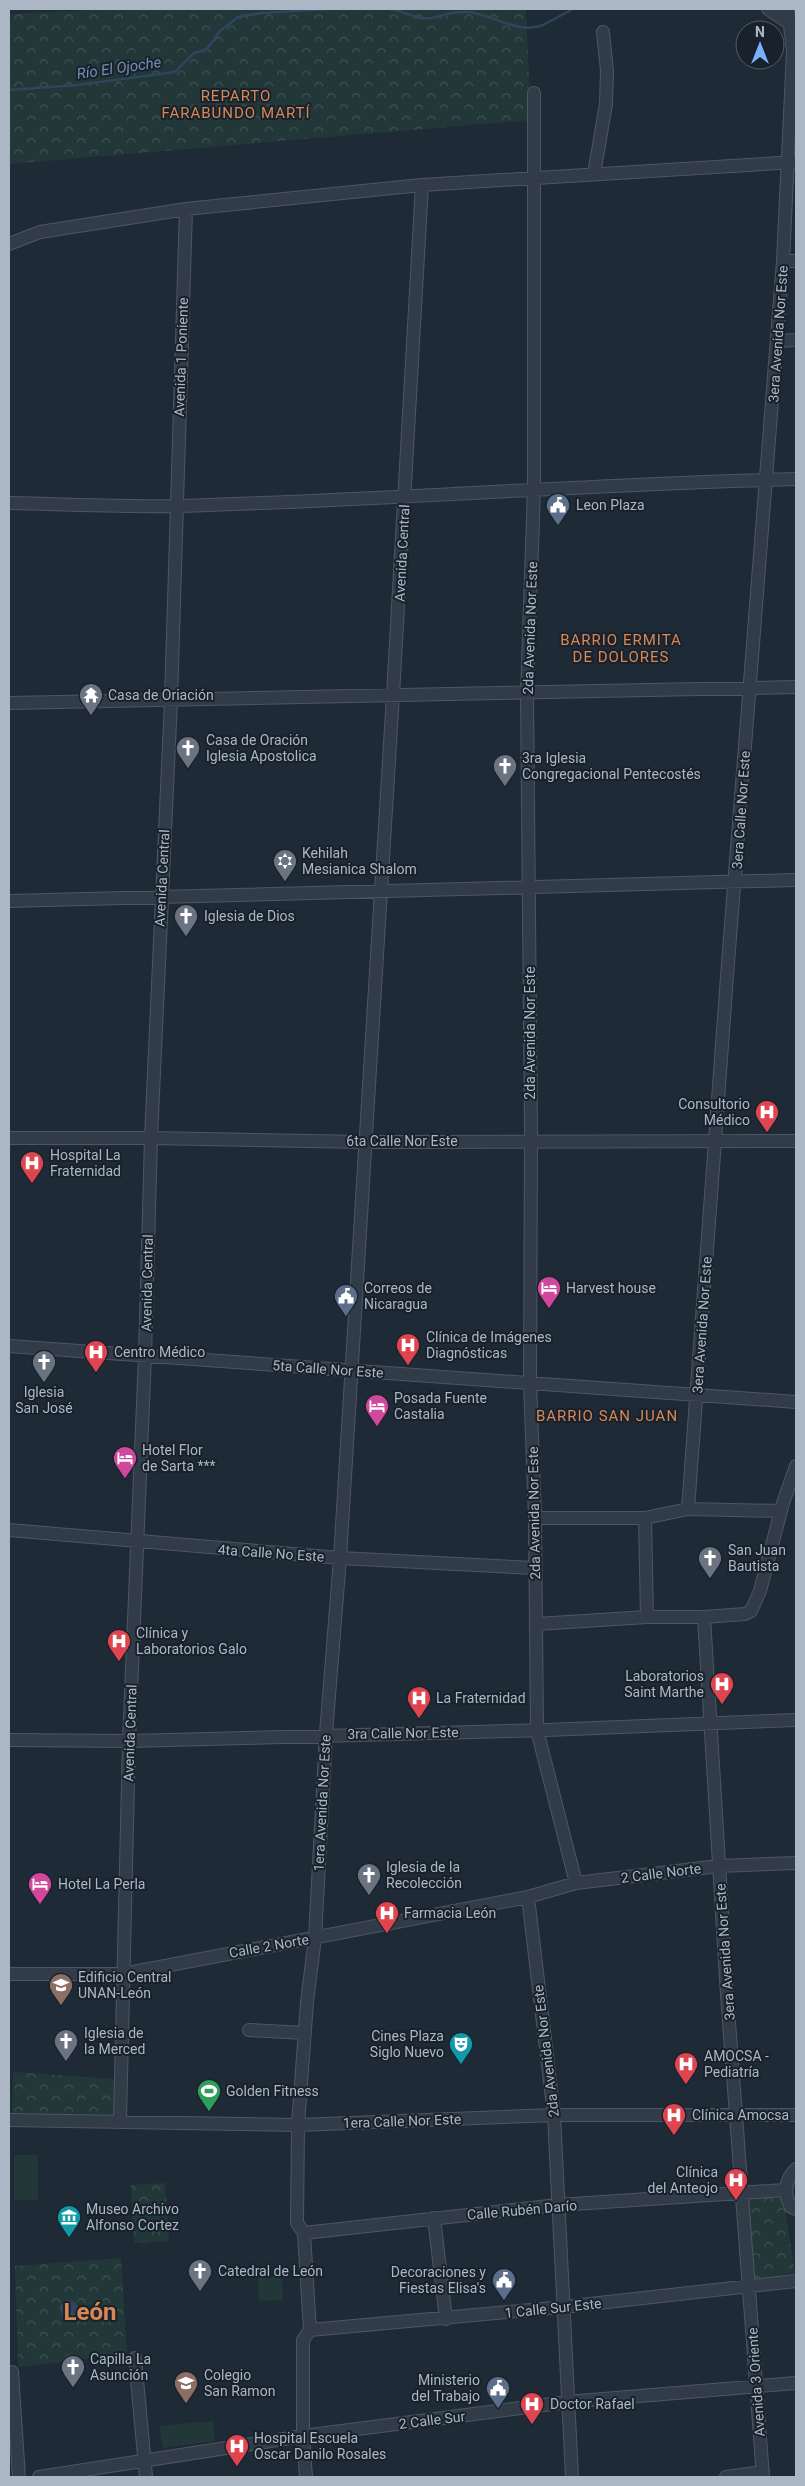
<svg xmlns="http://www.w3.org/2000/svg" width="805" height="2486" font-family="Roboto,sans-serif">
	<defs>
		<pattern id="forest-crowns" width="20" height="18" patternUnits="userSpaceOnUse" patternTransform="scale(1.25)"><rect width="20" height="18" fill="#213738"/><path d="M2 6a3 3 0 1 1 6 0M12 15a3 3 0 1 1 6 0" fill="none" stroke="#3f5253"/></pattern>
		<pattern id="water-ripples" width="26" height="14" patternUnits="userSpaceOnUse" patternTransform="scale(1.25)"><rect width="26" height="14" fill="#2f455e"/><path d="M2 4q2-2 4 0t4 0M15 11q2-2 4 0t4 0" fill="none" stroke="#4a5e74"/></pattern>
	</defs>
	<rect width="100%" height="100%" fill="#1f2a37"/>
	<!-- forest -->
	<path fill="url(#forest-crowns)" d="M113,9H526L531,120L9,164V14Z
		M13,2072L115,2079V2112L110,2116L15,2117L12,2112Z
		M165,2183L169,2241L134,2243L131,2185Z
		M783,2195L795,2273L753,2279L748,2199Z
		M121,2258L127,2354L18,2367L15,2266Z"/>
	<!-- garden -->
	<path fill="#213738" d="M14,2155H38V2200H14Z
		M282,2276L283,2300L259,2301L258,2277Z
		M213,2421L215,2441L163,2448L159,2426Z"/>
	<!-- water -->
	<path fill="url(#water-ripples)" d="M60 2309a9 9 0 1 1 18 0a9 9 0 1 1-18 0Z"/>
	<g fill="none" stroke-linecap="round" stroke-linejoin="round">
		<!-- stream -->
		<path stroke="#2f455e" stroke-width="2.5" d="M390,9C405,11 415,20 431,18C446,15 451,11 468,12C492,14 518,35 543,25C553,20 563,14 573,9
			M9,90L77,85L175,72L194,53L206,50L220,31L238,17L261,13L331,9"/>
		<!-- minor casing -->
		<g stroke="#4d5763" stroke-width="14">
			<path id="minor" d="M768,9L789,23
				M534,93V488L527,693L531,1135L530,1383L535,1518L537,1730L576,1883
				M594,174L606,104L607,71L603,32
				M9,244L40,232L186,209L422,185L796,162
				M783,261H796
				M778,341L796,340
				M9,503C65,504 122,507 179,506C385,500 590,484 796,479
				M9,703L796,687
				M9,901L796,880
				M9,1138H151L365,1142L796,1141
				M9,1346L796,1402
				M688,1509L728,963L783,261L793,51L788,9
				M535,1518H645L688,1509L781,1511
				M645,1518L647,1617
				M9,1530L340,1558L534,1568
				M704,1617L727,1995L763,2477
				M537,1624L647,1617H704L745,1614L751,1611L760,1591L783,1503L796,1466
				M9,1740L129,1741L546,1730L796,1720
				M528,1897L554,2115L572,2477
				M9,1974H123L528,1897L576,1883L719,1866L796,1863
				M249,2030L305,2033
				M9,2120L298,2125L554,2115H796
				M120,2120L129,1741L145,1355L151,1138L171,700L186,209
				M796,2169C785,2180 783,2193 791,2207L796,2209
				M434,2218L446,2319
				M304,2233L297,2223L298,2125L307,2002L315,1938L326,1734L340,1558L393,695L422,185
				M304,2233L558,2205L785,2190
				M304,2233L310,2330L303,2340V2436L306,2477
				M310,2330L563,2307L796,2281
				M135,2358L146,2477
				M9,2373L12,2372L19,2477
				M39,2477L303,2436L567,2402L796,2383
				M726,2477L763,2472"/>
		</g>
		<!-- minor -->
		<use href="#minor" stroke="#323c48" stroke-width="12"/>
	</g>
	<!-- icons -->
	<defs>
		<g id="civic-pin" transform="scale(1.25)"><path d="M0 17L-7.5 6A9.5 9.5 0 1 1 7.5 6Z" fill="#5c6f8a" stroke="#18212c"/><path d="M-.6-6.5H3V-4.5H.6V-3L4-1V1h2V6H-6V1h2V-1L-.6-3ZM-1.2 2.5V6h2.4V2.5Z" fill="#fff"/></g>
		<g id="temple-pin" transform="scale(1.25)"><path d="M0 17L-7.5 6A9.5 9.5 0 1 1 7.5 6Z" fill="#6b7280" stroke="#18212c"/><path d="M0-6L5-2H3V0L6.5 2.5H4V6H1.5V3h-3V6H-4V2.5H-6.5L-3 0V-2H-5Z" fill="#fff"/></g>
		<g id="church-pin" transform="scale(1.25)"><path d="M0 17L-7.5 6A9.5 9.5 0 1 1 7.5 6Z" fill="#6b7280" stroke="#18212c"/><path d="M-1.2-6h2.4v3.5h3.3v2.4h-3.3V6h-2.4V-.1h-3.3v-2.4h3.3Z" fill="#fff"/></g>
		<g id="synagogue-pin" transform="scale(1.25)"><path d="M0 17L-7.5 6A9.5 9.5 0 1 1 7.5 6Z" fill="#6b7280" stroke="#18212c"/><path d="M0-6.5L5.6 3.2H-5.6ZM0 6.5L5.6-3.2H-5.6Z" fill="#fff"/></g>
		<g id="hospital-pin" transform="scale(1.25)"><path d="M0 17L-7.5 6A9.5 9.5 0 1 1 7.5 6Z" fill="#e0444e" stroke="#18212c"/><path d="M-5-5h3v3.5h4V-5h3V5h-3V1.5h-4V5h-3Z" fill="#fff"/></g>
		<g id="hotel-pin" transform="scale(1.25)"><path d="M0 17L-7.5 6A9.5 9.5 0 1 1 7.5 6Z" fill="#d1479c" stroke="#18212c"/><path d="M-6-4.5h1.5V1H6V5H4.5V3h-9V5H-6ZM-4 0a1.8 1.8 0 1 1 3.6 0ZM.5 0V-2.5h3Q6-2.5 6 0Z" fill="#fff"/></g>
		<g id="university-pin" transform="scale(1.25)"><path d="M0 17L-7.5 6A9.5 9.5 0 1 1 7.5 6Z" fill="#8d6e63" stroke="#18212c"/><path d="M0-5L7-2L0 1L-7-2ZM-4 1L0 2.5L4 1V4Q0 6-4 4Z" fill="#fff"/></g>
		<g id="theatre-pin" transform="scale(1.25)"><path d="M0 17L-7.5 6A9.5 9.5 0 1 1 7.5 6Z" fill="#0f9aa8" stroke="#18212c"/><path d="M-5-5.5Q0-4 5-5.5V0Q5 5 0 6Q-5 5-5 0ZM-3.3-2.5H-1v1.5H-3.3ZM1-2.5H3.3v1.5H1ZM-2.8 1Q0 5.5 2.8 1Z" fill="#fff"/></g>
		<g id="stadium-pin" transform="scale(1.25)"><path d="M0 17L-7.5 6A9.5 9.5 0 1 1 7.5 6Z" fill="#2e9e5b" stroke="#18212c"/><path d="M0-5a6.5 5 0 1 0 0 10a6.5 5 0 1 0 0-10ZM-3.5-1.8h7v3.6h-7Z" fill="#fff"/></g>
		<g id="museum-pin" transform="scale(1.25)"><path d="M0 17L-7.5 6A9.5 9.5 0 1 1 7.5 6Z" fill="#0f9aa8" stroke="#18212c"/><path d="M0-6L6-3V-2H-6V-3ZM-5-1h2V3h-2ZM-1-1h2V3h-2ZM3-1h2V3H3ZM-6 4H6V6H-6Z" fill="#fff"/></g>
		<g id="school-pin" transform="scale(1.25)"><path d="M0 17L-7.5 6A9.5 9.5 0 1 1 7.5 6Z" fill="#8d6e63" stroke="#18212c"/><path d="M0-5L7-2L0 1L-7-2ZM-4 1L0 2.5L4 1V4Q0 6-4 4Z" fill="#fff"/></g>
	</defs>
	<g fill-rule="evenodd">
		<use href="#civic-pin" x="558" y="505"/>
		<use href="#temple-pin" x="91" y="695"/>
		<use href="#church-pin" x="188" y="748"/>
		<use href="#church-pin" x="505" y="766"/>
		<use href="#synagogue-pin" x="285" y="861"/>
		<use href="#church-pin" x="186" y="916"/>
		<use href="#hospital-pin" x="767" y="1112"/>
		<use href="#hospital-pin" x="32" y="1163"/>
		<use href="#hotel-pin" x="549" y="1288"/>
		<use href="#civic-pin" x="346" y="1296"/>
		<use href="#hospital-pin" x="408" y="1345"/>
		<use href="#hospital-pin" x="96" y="1352"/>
		<use href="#church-pin" x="44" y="1362"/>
		<use href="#hotel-pin" x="377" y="1406"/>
		<use href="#hotel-pin" x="125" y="1458"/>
		<use href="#church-pin" x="710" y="1558"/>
		<use href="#hospital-pin" x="119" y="1641"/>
		<use href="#hospital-pin" x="722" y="1684"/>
		<use href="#hospital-pin" x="419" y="1698"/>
		<use href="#church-pin" x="369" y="1875"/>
		<use href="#hotel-pin" x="40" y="1884"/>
		<use href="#hospital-pin" x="387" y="1913"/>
		<use href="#university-pin" x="61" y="1985"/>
		<use href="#church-pin" x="66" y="2041"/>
		<use href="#theatre-pin" x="461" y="2044"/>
		<use href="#hospital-pin" x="686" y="2064"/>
		<use href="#stadium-pin" x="209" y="2091"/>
		<use href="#hospital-pin" x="674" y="2115"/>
		<use href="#hospital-pin" x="736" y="2180"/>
		<use href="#museum-pin" x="69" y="2217"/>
		<use href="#church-pin" x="200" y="2271"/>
		<use href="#civic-pin" x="504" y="2280"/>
		<use href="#church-pin" x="73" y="2367"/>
		<use href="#school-pin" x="186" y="2383"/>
		<use href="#civic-pin" x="498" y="2388"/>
		<use href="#hospital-pin" x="532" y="2404"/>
		<use href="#hospital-pin" x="237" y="2446"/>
	</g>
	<g text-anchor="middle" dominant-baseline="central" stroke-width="4" stroke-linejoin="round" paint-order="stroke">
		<!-- street labels -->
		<g font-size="14" fill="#acb7c5" stroke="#18212c">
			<text transform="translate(778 334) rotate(-86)">3era Avenida Nor Este</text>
			<text transform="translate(181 357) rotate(-88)">Avenida 1 Poniente</text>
			<text transform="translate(402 553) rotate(-87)">Avenida Central</text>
			<text transform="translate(530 628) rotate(-88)">2da Avenida Nor Este</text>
			<text transform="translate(741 810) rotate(-86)">3era Calle Nor Este</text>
			<text transform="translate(162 878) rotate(-87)">Avenida Central</text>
			<text transform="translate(530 1033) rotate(-90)">2da Avenida Nor Este</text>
			<text x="402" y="1141">6ta Calle Nor Este</text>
			<text transform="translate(147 1283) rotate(-89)">Avenida Central</text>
			<text transform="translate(702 1325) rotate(-86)">3era Avenida Nor Este</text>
			<text transform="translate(328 1369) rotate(4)">5ta Calle Nor Este</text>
			<text transform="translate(534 1513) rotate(-91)">2da Avenida Nor Este</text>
			<text transform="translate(271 1553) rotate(4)">4ta Calle No Este</text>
			<text transform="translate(130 1733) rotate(-88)">Avenida Central</text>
			<text transform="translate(403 1733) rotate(-1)">3ra Calle Nor Este</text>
			<text transform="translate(322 1803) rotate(-87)">1era Avenida Nor Este</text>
			<text transform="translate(661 1873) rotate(-7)">2 Calle Norte</text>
			<text transform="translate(269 1946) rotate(-10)">Calle 2 Norte</text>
			<text transform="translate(725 1952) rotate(-94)">3era Avenida Nor Este</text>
			<text transform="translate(546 2051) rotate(-97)">2da Avenida Nor Este</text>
			<text transform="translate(402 2121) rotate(-2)">1era Calle Nor Este</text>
			<text transform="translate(522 2210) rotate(-5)">Calle Rubén Darío</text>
			<text transform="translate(553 2308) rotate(-6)">1 Calle Sur Este</text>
			<text transform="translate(756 2382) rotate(-94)">Avenida 3 Oriente</text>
			<text transform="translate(432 2420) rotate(-7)">2 Calle Sur</text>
		</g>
		<!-- poi labels -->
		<g font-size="14" fill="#acb7c5" stroke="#18212c" text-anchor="start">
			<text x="576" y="505">Leon Plaza</text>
			<text x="108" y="695">Casa de Oriación</text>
			<text x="206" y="740">Casa de Oración<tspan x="206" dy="16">Iglesia Apostolica</tspan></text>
			<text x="522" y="758">3ra Iglesia<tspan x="522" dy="16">Congregacional Pentecostés</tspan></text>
			<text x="302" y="853">Kehilah<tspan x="302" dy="16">Mesianica Shalom</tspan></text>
			<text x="204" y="916">Iglesia de Dios</text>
			<text x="750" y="1104" text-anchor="end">Consultorio<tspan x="750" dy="16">Médico</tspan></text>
			<text x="50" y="1155">Hospital La<tspan x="50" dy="16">Fraternidad</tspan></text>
			<text x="364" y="1288">Correos de<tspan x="364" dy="16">Nicaragua</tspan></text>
			<text x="566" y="1288">Harvest house</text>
			<text x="426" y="1337">Clínica de Imágenes<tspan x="426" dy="16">Diagnósticas</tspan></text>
			<text x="114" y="1352">Centro Médico</text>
			<text x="44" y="1392" text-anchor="middle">Iglesia<tspan x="44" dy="16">San José</tspan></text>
			<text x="394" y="1398">Posada Fuente<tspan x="394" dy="16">Castalia</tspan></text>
			<text x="142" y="1450">Hotel Flor<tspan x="142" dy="16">de Sarta ***</tspan></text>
			<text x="728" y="1550">San Juan<tspan x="728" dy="16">Bautista</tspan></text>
			<text x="136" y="1633">Clínica y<tspan x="136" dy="16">Laboratorios Galo</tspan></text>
			<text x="704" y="1676" text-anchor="end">Laboratorios<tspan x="704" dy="16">Saint Marthe</tspan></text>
			<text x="436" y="1698">La Fraternidad</text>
			<text x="386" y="1867">Iglesia de la<tspan x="386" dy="16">Recolección</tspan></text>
			<text x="58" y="1884">Hotel La Perla</text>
			<text x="404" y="1913">Farmacia León</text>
			<text x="78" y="1977">Edificio Central<tspan x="78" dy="16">UNAN-León</tspan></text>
			<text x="84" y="2033">Iglesia de<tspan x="84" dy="16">la Merced</tspan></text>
			<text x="444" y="2036" text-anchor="end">Cines Plaza<tspan x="444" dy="16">Siglo Nuevo</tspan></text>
			<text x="704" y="2056">AMOCSA -<tspan x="704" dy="16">Pediatría</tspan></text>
			<text x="226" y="2091">Golden Fitness</text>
			<text x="692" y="2115">Clínica Amocsa</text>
			<text x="718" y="2172" text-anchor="end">Clínica<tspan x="718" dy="16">del Anteojo</tspan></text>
			<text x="86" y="2209">Museo Archivo<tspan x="86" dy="16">Alfonso Cortez</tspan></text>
			<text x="218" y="2271">Catedral de León</text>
			<text x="486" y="2272" text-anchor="end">Decoraciones y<tspan x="486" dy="16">Fiestas Elisa's</tspan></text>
			<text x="90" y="2359">Capilla La<tspan x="90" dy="16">Asunción</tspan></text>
			<text x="204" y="2375">Colegio<tspan x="204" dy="16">San Ramon</tspan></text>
			<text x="480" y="2380" text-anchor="end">Ministerio<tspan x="480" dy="16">del Trabajo</tspan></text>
			<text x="550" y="2404">Doctor Rafael</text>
			<text x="254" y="2438">Hospital Escuela<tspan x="254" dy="16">Oscar Danilo Rosales</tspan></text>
		</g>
		<!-- water labels -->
		<g font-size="15" font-style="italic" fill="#738eaf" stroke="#18212c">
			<text transform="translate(119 68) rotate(-8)">Río El Ojoche</text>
		</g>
		<!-- neighbourhood labels -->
		<g font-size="15" letter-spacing="1" fill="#d88854" stroke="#18212c">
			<text x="236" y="96">REPARTO<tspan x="236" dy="17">FARABUNDO MARTÍ</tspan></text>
			<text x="621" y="640">BARRIO ERMITA<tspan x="621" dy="17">DE DOLORES</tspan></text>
			<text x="607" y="1416">BARRIO SAN JUAN</text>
		</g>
		<!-- town labels -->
		<g font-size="24" font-weight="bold" fill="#d88854" stroke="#18212c">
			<text x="90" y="2312">León</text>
		</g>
	</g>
	<!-- border -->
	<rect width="805" height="2486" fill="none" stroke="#acb7c5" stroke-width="20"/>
	<!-- north arrow -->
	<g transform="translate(760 45)"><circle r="24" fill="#18212c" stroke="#535d69"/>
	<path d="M0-4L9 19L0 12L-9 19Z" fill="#79b1fd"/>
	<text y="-8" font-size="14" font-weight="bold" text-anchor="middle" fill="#acb7c5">N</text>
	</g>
</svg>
